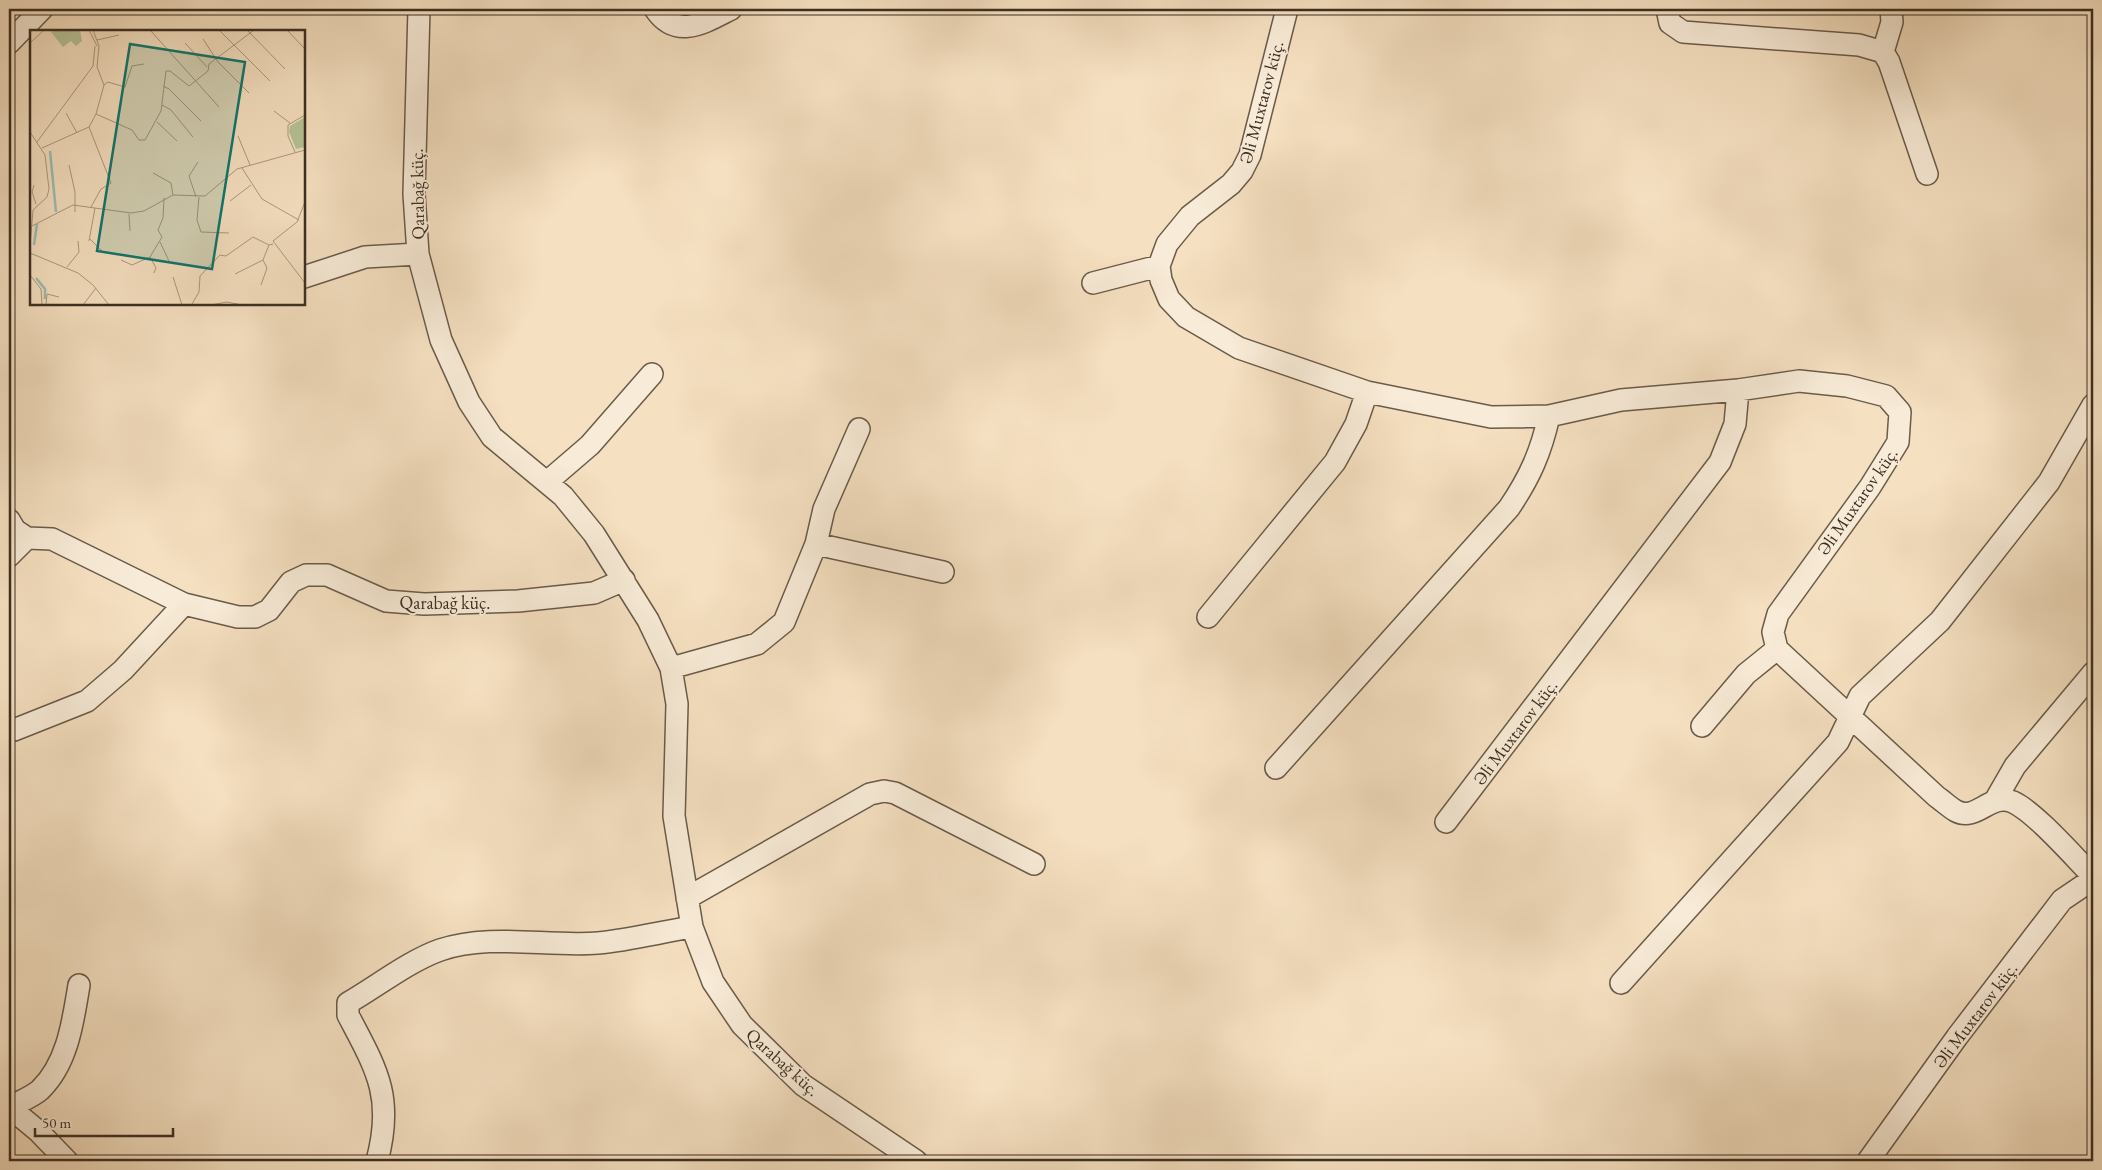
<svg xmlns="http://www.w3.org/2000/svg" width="2102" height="1170" font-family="'EB Garamond',serif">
	<rect width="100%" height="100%" fill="#f5e0c1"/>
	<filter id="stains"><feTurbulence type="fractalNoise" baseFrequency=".004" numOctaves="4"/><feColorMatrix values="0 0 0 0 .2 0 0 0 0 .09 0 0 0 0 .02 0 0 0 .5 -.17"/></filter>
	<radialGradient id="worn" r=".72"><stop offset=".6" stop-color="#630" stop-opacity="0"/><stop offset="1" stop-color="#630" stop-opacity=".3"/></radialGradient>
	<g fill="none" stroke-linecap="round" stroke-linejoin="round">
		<!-- minor casing -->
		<g stroke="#6a5b4a" stroke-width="24">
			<path id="minor" d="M419,9L414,194L418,254L441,340L469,402L492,437L563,496L594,534L648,620L671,668L677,704L674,816L692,927L713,982L742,1025L803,1085L916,1161
				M655,9C677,41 705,22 731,9
				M1287,9L1250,155L1242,171L1231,184L1190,216L1167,244L1159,266L1161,280L1169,299L1186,317L1239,348L1367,392L1491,417L1549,416L1621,400L1738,390L1799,381L1847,386L1886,396L1900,412L1898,442L1870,487L1778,614L1773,632L1777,649L1937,797C1943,801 1949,807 1956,811C1977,822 1990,792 2013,802C2035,812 2074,857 2093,876
				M1667,9L1670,23L1683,32L1859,45L1883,52L1889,62L1927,174
				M9,43L42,9
				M1883,52L1892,22L1891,9
				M304,277L365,257L418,254
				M1093,283L1159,266
				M547,482L590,445L652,374
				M9,520L15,530L27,538L52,539L184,604L238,617H255L269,610L291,582L306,575H327L386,601L424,604L518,601L594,593L624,580
				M816,544L943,572
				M9,556L27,538
				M1208,617L1335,462L1356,424L1367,392
				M671,668L757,644L784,622L816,544L824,509L859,429
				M1702,726L1746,674L1777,649
				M14,730L87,701L123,670L184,604
				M1276,768L1509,508C1530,477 1541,452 1549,416
				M1996,799L2015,766L2093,673
				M1446,822L1720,462L1735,424L1738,390
				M687,898L870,794L884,791L895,793L1034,864
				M1621,983L1838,742L1860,696L1940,621L2049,482L2093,405
				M9,1107L38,1131L67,1161
				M10,1107C19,1102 32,1097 40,1090C68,1063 73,1021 79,985
				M377,1161C394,1097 377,1070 348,1015V1003C376,987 409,961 440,950C490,933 546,947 598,943C629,940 661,932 692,927
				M1868,1161L1957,1037L2062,900L2093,879"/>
		</g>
		<!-- minor -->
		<use href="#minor" stroke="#f8ebd7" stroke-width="21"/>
	</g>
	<g text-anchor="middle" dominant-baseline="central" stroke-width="4" stroke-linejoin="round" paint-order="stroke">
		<!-- street labels -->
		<g font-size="18" fill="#3c2f22" stroke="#f8ebd7">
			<text transform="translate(1261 102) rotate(-75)">Əli Muxtarov küç.</text>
			<text transform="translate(417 194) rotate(-91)">Qarabağ küç.</text>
			<text transform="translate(1857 501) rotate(-55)">Əli Muxtarov küç.</text>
			<text x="445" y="602">Qarabağ küç.</text>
			<text transform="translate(1515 732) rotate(-53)">Əli Muxtarov küç.</text>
			<text transform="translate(1975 1015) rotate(-53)">Əli Muxtarov küç.</text>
			<text transform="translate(783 1062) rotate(42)">Qarabağ küç.</text>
		</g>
	</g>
	<!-- overview -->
	<g transform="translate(30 30)">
		<rect width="275" height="275" fill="#f5e0c1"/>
		<path d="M25,0H50L52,11L46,16L41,11L33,17L21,2ZM275,87V117L266,119L259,102L260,96Z" fill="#b6c397"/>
		<path fill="none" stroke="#9cbdb6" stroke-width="2.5" d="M20,121L26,182M4,215L7,194M6,248L15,259V269"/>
		<path fill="none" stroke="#ab9981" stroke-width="1" d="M59,0L67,16M120,0L189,77M189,0L240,51M217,0L255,39M257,0L275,19M173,9L188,32L219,63M67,10L89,5M0,13L14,0M155,13L177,37M74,55L78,52L95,57L102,36L114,34M133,56L139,59L171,91M132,75L141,80L163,107M244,81L260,93M36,83L47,103M66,84L102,100L109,110H115L131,81L136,41H140L159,56L178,41L179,34L224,0M127,92L147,111M59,97L81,153L71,159L61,177M0,102L15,125L19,159L17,167L3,180L0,216M208,106L220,135M7,112L63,36L65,16M12,118L59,97L66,84L74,55L67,37L69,16L63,0M265,122L258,106V95L275,85M39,135L45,162V182M212,138L232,169L269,190M123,143L141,153L143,165M4,155L2,162L6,174M166,167L159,146L168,132M169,167L167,190L171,202L199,203M200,171L221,155M275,172L267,192L243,211L275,253M99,184L100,201M0,197L43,175L101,183L114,181L143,165L175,166L207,139L275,120M60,209L74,223M59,211L65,178M130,212L139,231M0,223L48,243L63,255L79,275M120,227L126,238L124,243M91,230L102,235L120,227L132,207L128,200L133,188L134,168M37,237L49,222L48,211M205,244L233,230L239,215M0,245L11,259L12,274M143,247L152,275M231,255L237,238L233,230M162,274L169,262L170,246L190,225L196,226L223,207L239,215L243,214M16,275L17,264L29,267M53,275L66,258M181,275L197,272L212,275"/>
		<path fill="#0f766e" fill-opacity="0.15" stroke="#0f766e" stroke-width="2.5" d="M100,14L215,32L182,239L67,221Z"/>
		<rect width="275" height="275" fill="none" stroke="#3c2f22" stroke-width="2.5"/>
	</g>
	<!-- margin -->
	<rect width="2102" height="1170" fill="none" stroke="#f5e0c1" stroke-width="30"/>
	<rect x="10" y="10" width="2082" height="1150" fill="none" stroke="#3c2f22" stroke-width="2.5"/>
	<rect x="15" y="15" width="2072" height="1140" fill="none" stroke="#3c2f22"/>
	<!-- scale -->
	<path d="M35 1128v8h138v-8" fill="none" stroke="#3c2f22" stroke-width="2.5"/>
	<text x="42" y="1128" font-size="15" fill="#3c2f22" stroke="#f8ebd7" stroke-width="4" paint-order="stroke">50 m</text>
	<rect width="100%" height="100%" filter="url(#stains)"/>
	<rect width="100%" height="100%" fill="url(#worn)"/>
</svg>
